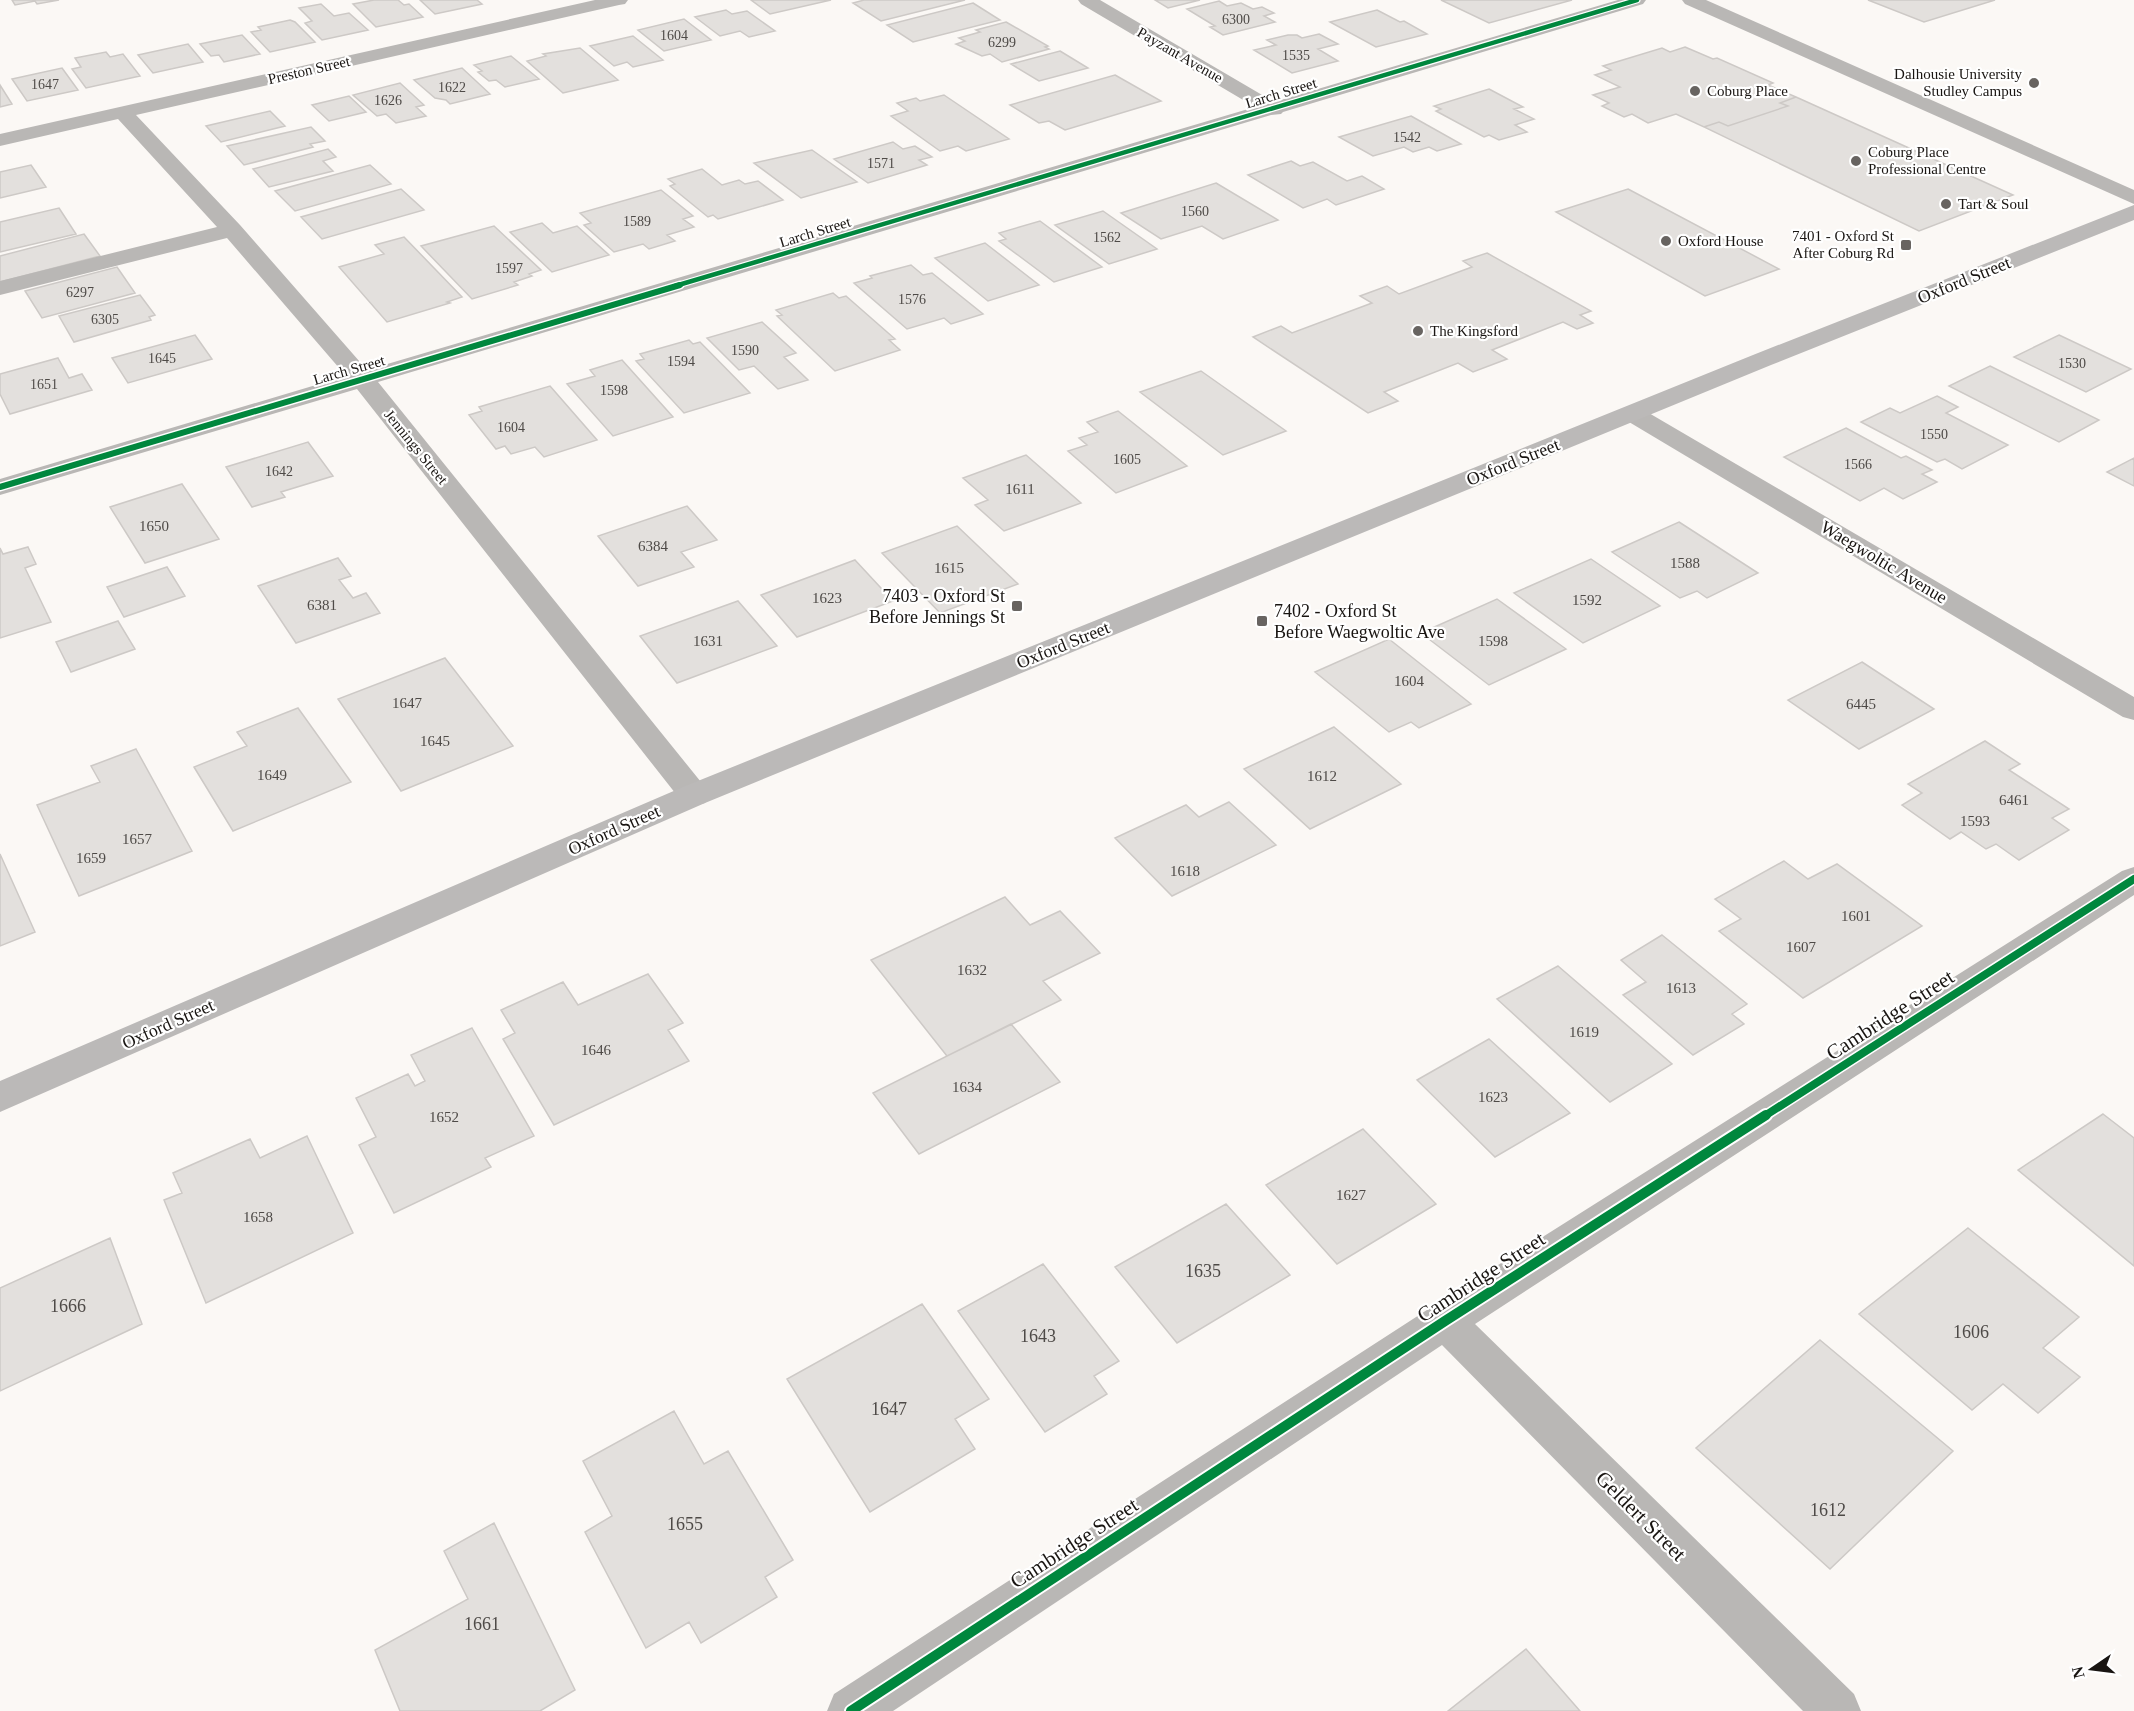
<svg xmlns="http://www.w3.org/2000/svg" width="2134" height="1711" font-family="'Times New Roman',serif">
	<rect width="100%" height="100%" fill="#fbf8f5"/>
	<!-- building -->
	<path fill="#e3e0dd" stroke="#cdc9c6" stroke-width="1.5" d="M12,0H59L37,4L35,1L15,5Z
		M374,0H398L404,5L409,4L423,17L376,27L353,4Z
		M420,0H477L482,4L435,14Z
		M751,0H831L770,14Z
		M864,0H965L881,21L853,3Z
		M1155,0H1200L1168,8Z
		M1441,0H1572L1489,23Z
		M1868,0H1995L1924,22Z
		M1219,1L1227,6L1241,3L1253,9L1262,7L1274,13L1264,16L1275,22L1223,35L1210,27L1215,26L1187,9Z
		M973,3L1000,20L913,42L887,25Z
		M321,4L334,16L349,13L368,30L322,40L305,23L312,21L299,8Z
		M726,10L732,14L747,11L775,31L749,37L740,31L720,36L695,17Z
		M1377,10L1400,22L1404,21L1427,34L1376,47L1330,22Z
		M684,19L711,40L664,51L638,30Z
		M290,20L295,22L315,42L270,52L251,32L261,30L258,27Z
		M1006,22L1048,46L1045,47L1049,49L1002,62L990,54L982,56L956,44L965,41L959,38L980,32L976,30Z
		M1319,34L1338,44L1318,49L1338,61L1292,73L1254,50L1276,45L1267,40L1288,35H1297L1302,38Z
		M242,35L260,54L224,62L219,55L211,56L200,44Z
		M633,36L663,60L633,67L627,62L614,66L590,46Z
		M188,44L203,62L153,73L138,55Z
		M1685,47L1713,59L1717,58L1773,83L1768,85L1796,97L1780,103L1788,106L1728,126L1719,122L1704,127L1676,114L1648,123L1632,114L1624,117L1602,106L1609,103L1593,95L1620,87L1595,75L1611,70L1603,66L1662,48L1670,52Z
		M580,48L618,80L563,93L527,61L546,56L543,54Z
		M1060,51L1088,68L1039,81L1011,64Z
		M106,52L110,57L123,54L140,76L86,88L72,69L81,67L75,58Z
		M511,56L539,79L505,87L496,80L489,81L478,72L482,71L474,65Z
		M62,68L78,90L27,101L12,79Z
		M462,68L490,94L450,104L446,100L435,98L414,80Z
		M1115,75L1161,101L1065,130L1049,121L1039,123L1010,105Z
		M400,83L424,105L416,107L426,116L396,123L386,114L377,116L353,95Z
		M0,85L12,104L0,107Z
		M1489,89L1523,107L1514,109L1534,119L1515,125L1527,132L1499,140L1489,135L1484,137L1436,111L1441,109L1434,106Z
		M944,95L1009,139L966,151L958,146L940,151L891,116L908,111L897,103L916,98L920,101Z
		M349,96L366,112L329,121L312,105Z
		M1796,97L2013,195L1919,231L1704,127L1719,122L1728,126L1788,106L1780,103Z
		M270,111L285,126L221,142L206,126Z
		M1411,116L1461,144L1437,151L1429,147L1413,152L1404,147L1373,156L1339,137Z
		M311,127L325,141L310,144L313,147L244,165L227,146Z
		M893,142L903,149L915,146L932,157L919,160L927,165L868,183L834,159Z
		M328,149L336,157L323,161L333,171L269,187L253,169Z
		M812,150L857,182L801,198L754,163Z
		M1291,161L1300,166L1313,162L1347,181L1362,176L1384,189L1336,205L1327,199L1303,208L1248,175Z
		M31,165L46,187L0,198V172Z
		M370,165L391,184L295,211L275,191Z
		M702,169L722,185L739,180L745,184L758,181L783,200L718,219L713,215L708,217L670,186L675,184L668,179Z
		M1216,183L1278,220L1223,239L1202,226L1161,239L1121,213Z
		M401,189L424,210L322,239L301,217Z
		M1628,189L1779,269L1705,296L1556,212Z
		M661,190L693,216L683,219L694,227L667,235L675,241L649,249L643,244L614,252L584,225L591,223L580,213Z
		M59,208L76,234L0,252V222Z
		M1103,211L1157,249L1109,264L1055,225Z
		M1040,221L1102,267L1054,282L999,241L1006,239L999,233Z
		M542,223L553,233L577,226L609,255L552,272L510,232Z
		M494,226L541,270L529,274L532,276L514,282L518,285L472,299L421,246Z
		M84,234L100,256L0,282V256Z
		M404,237L462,297L447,302L450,303L387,322L339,267L384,254L375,245Z
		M985,243L1039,285L988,301L935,258Z
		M1487,253L1591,311L1580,315L1593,323L1577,329L1563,322L1492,350L1507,359L1473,372L1458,363L1384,392L1398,401L1368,413L1253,337L1281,326L1292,333L1372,303L1360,296L1387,286L1399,294L1472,267L1463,261Z
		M911,265L923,275L932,273L983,314L951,324L944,318L907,329L854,283L872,278L870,276Z
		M117,267L135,293L42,318L25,291Z
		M833,293L839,298L846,296L895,339L889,340L900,350L835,371L777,316L782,315L776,310Z
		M140,295L155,315L149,317L151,320L74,342L59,316Z
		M762,322L796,353L784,357L808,380L778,389L754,366L739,370L707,338Z
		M195,335L212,359L128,383L112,358Z
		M2059,335L2131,369L2086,392L2014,357Z
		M689,340L693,344L700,342L750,393L684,413L636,361L644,359L640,354Z
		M58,358L69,378L82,374L92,390L10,414L0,394V374Z
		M622,360L673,417L613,436L567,384L595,376L590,370Z
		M1990,366L2099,420L2059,442L1949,386Z
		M1201,371L1286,431L1223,455L1140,392Z
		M550,386L597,440L544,457L535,447L511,454L505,446L496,449L469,415L482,411L479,407Z
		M1937,396L1958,407L1946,413L2008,445L1962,469L1945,459L1937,462L1861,422L1890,408L1900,413Z
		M1118,411L1187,466L1116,493L1068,451L1087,445L1079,438L1098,432L1087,422Z
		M1846,428L1901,458L1906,456L1932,470L1922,474L1937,482L1903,499L1884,488L1860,501L1784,457Z
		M308,442L333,476L281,492L285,497L252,507L226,467Z
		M1026,455L1081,503L1004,531L975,505L988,500L963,478Z
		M2134,458V486L2107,472Z
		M182,484L219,539L145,563L110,507Z
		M687,506L717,540L681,552L694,567L638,586L598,536Z
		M1679,522L1758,573L1707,598L1697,591L1680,598L1612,552Z
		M957,526L1018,584L940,613L882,553Z
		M28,547L36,564L25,568L51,622L0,638V548L3,554Z
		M338,558L351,576L339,580L353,598L366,593L380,613L296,643L258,586Z
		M1591,559L1660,606L1583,643L1514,593Z
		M855,560L893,601L797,637L761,595Z
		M167,567L185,596L124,617L107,587Z
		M1497,599L1566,649L1489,685L1421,633Z
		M738,601L777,646L677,683L640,636Z
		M118,621L135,649L71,672L56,642Z
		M1389,639L1471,704L1419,728L1411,722L1389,732L1315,672Z
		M445,658L513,746L401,791L338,699Z
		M1862,662L1934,709L1859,749L1788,700Z
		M298,708L351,782L233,831L194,767L247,746L237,732Z
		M1334,727L1401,784L1310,829L1244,769Z
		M1985,741L2020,764L2009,770L2069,809L2052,818L2069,830L2019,860L1996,844L1986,849L1961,832L1950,839L1902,805L1922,793L1908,784Z
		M136,749L192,851L79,896L37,805L100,782L91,766Z
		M1229,802L1276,845L1172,896L1115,838L1186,805L1199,817Z
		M0,854L35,932L0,946Z
		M1784,861L1808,879L1837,864L1922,926L1803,998L1719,931L1741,919L1715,899Z
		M1005,897L1030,925L1060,911L1100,953L1043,981L1061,1000L947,1056L871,960Z
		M1662,935L1747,1004L1732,1014L1744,1024L1693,1055L1623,995L1646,982L1621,960Z
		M1558,966L1672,1064L1610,1102L1497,999Z
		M648,974L683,1023L668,1030L689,1061L554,1125L503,1039L515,1033L501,1010L563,982L578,1005Z
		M1011,1024L1060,1082L919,1154L873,1093Z
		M472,1028L534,1136L485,1158L491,1167L394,1213L359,1145L376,1137L356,1098L408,1074L415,1086L425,1081L411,1055Z
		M1489,1039L1570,1113L1495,1157L1417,1080Z
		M2103,1114L2134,1138V1266L2018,1170Z
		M1363,1129L1436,1204L1337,1264L1266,1185Z
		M307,1136L353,1233L206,1303L164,1200L182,1193L173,1173L250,1139L260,1158Z
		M1226,1204L1290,1275L1177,1343L1115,1267Z
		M1968,1228L2079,1317L2043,1348L2080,1377L2038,1413L2003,1384L1972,1410L1859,1314Z
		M110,1238L142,1324L0,1391V1288Z
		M1043,1264L1119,1361L1094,1376L1107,1394L1045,1432L958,1311Z
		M922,1304L989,1399L955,1419L975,1449L870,1512L787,1379Z
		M1820,1340L1953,1451L1830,1569L1696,1448Z
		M674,1411L704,1464L728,1451L793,1560L765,1577L777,1597L701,1643L689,1622L646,1648L585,1532L612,1516L583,1461Z
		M494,1523L575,1690L540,1711H400L375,1650L468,1599L444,1551Z
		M1526,1649L1580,1711H1448Z"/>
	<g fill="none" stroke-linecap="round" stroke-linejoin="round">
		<!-- minor -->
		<path fill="#b9b7b5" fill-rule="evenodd" d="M595,0H628L625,4L619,5L136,115L240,225L367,370L1255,107L1081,4L1078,0H1100L1274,102L1618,0H1646L1643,4L1283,112L1281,114L1271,115L378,382L705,787L710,795L705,803L694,806L683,803L357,389L0,495V479L346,376L227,238L0,295V281L217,227L118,119L0,146V134Z
			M1682,0H1706L2134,190V204L1685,4Z
			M1633,406L1642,409L2134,697V720L2123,717L1624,419L1620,414L1624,409Z
			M2134,867V895L1475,1324L1854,1694L1861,1711H1803L1442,1345L893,1711H827L834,1694L1430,1308L2122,871Z"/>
		<!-- major -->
		<path fill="#bbb9b8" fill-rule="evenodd" d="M2134,205V220L1771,365L705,803L0,1112V1081L683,787L1753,355Z"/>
		<!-- cycleway-far3 casing -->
		<g stroke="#fff" stroke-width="7">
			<path id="cycleway-far3" d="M675,286L1637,0"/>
		</g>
		<!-- cycleway-far2 casing -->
		<g stroke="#fff" stroke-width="9">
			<path id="cycleway-far2" d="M0,487L680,285"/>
		</g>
		<!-- cycleway-far1 casing -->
		<g stroke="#fff" stroke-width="11">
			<path id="cycleway-far1" d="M1763,1117L2134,879"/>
		</g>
		<!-- cycleway casing -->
		<g stroke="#fff" stroke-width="14">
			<path id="cycleway" d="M851,1711L1445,1321L1766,1115"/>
		</g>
		<!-- cycleway-far3 -->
		<use href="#cycleway-far3" stroke="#00873e" stroke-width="4.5"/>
		<!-- cycleway-far2 -->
		<use href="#cycleway-far2" stroke="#00873e" stroke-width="6"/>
		<!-- cycleway-far1 -->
		<use href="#cycleway-far1" stroke="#00873e" stroke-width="8"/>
		<!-- cycleway -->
		<use href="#cycleway" stroke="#00873e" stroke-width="10"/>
	</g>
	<!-- markers -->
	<g fill="#686461" stroke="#fff" stroke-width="2">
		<circle cx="2034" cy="83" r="6"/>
		<circle cx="1695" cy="91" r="6"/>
		<circle cx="1856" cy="161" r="6"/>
		<circle cx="1946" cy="204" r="6"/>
		<circle cx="1666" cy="241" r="6"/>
		<rect x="1900" y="239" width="12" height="12" rx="3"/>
		<circle cx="1418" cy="331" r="6"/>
		<rect x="1011" y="600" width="12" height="12" rx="3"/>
		<rect x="1256" y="615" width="12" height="12" rx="3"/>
	</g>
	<g text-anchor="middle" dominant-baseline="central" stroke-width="4.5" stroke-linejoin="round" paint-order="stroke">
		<!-- far-number labels -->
		<g font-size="14" fill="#4e4a47">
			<text x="1236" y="19">6300</text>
			<text x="674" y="35">1604</text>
			<text x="1002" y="42">6299</text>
			<text x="1296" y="55">1535</text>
			<text x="45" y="84">1647</text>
			<text x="452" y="87">1622</text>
			<text x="388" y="100">1626</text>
			<text x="1407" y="137">1542</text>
			<text x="881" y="163">1571</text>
			<text x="1195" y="211">1560</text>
			<text x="637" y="221">1589</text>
			<text x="1107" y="237">1562</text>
			<text x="509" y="268">1597</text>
			<text x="80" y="292">6297</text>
			<text x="912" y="299">1576</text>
			<text x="105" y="319">6305</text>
			<text x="745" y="350">1590</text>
			<text x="162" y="358">1645</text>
			<text x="681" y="361">1594</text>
			<text x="2072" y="363">1530</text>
			<text x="44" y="384">1651</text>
			<text x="614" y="390">1598</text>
			<text x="511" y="427">1604</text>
			<text x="1934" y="434">1550</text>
			<text x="1127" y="459">1605</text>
			<text x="1858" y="464">1566</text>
			<text x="279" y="471">1642</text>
		</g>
		<!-- far-street labels -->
		<g font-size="15" fill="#191512" stroke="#fff">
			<text transform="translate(1180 55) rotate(30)">Payzant Avenue</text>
			<text transform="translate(309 70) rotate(-13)">Preston Street</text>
			<text transform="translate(1281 93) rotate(-17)">Larch Street</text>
			<text transform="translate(815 232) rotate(-17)">Larch Street</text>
			<text transform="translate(349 370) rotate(-16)">Larch Street</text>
			<text transform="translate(416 447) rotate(51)">Jennings Street</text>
		</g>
		<!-- far-poi labels -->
		<g font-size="15" fill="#191512" stroke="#fff" text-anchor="start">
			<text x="2022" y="74" text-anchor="end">Dalhousie University<tspan x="2022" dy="17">Studley Campus</tspan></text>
			<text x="1707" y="91">Coburg Place</text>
			<text x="1868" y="152">Coburg Place<tspan x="1868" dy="17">Professional Centre</tspan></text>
			<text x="1958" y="204">Tart &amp; Soul</text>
			<text x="1894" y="236" text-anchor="end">7401 - Oxford St<tspan x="1894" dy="17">After Coburg Rd</tspan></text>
			<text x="1678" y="241">Oxford House</text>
			<text x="1430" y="331">The Kingsford</text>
		</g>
		<!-- number labels -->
		<g font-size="15" fill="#4e4a47">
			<text x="1020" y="489">1611</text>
			<text x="154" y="526">1650</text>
			<text x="653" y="546">6384</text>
			<text x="1685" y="563">1588</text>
			<text x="949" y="568">1615</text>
			<text x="827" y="598">1623</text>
			<text x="1587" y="600">1592</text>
			<text x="322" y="605">6381</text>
			<text x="708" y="641">1631</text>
			<text x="1493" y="641">1598</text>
			<text x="1409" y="681">1604</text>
			<text x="407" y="703">1647</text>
			<text x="1861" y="704">6445</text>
			<text x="435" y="741">1645</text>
			<text x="272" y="775">1649</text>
			<text x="1322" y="776">1612</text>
			<text x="2014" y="800">6461</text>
			<text x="1975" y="821">1593</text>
			<text x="137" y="839">1657</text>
			<text x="91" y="858">1659</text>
			<text x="1185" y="871">1618</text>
			<text x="1856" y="916">1601</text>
			<text x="1801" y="947">1607</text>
			<text x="972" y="970">1632</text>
			<text x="1681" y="988">1613</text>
			<text x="1584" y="1032">1619</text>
			<text x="596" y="1050">1646</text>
			<text x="967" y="1087">1634</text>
			<text x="1493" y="1097">1623</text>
			<text x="444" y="1117">1652</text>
			<text x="1351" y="1195">1627</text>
			<text x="258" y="1217">1658</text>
		</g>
		<!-- street labels -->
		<g font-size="18" fill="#191512" stroke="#fff">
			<text transform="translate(1964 280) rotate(-22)">Oxford Street</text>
			<text transform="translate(1513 462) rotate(-22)">Oxford Street</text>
			<text transform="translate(1884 562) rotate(31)">Waegwoltic Avenue</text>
			<text transform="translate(1063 645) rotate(-22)">Oxford Street</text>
			<text transform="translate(614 830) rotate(-24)">Oxford Street</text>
			<text transform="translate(168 1024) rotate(-24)">Oxford Street</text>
		</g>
		<!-- poi labels -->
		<g font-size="18" fill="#191512" stroke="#fff" text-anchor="end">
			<text x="1005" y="596">7403 - Oxford St<tspan x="1005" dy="21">Before Jennings St</tspan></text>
			<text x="1274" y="611" text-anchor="start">7402 - Oxford St<tspan x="1274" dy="21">Before Waegwoltic Ave</tspan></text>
		</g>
		<!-- near-number labels -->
		<g font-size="18" fill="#4e4a47">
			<text x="1203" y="1271">1635</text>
			<text x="68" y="1306">1666</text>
			<text x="1971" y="1332">1606</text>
			<text x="1038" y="1336">1643</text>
			<text x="889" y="1409">1647</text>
			<text x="1828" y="1510">1612</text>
			<text x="685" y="1524">1655</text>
			<text x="482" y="1624">1661</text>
		</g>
		<!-- near-street labels -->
		<g font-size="21" fill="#191512" stroke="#fff">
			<text transform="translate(1890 1015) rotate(-33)">Cambridge Street</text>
			<text transform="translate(1481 1277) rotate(-33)">Cambridge Street</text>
			<text transform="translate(1641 1516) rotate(45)">Geldert Street</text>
			<text transform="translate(1074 1543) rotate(-33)">Cambridge Street</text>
		</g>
	</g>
	<!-- north arrow -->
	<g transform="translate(2092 1669) rotate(256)" stroke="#ffffff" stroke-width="4.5" paint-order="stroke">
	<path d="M0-4.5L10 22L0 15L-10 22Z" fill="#191512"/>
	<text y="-9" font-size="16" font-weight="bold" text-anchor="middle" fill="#191512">N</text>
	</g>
</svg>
